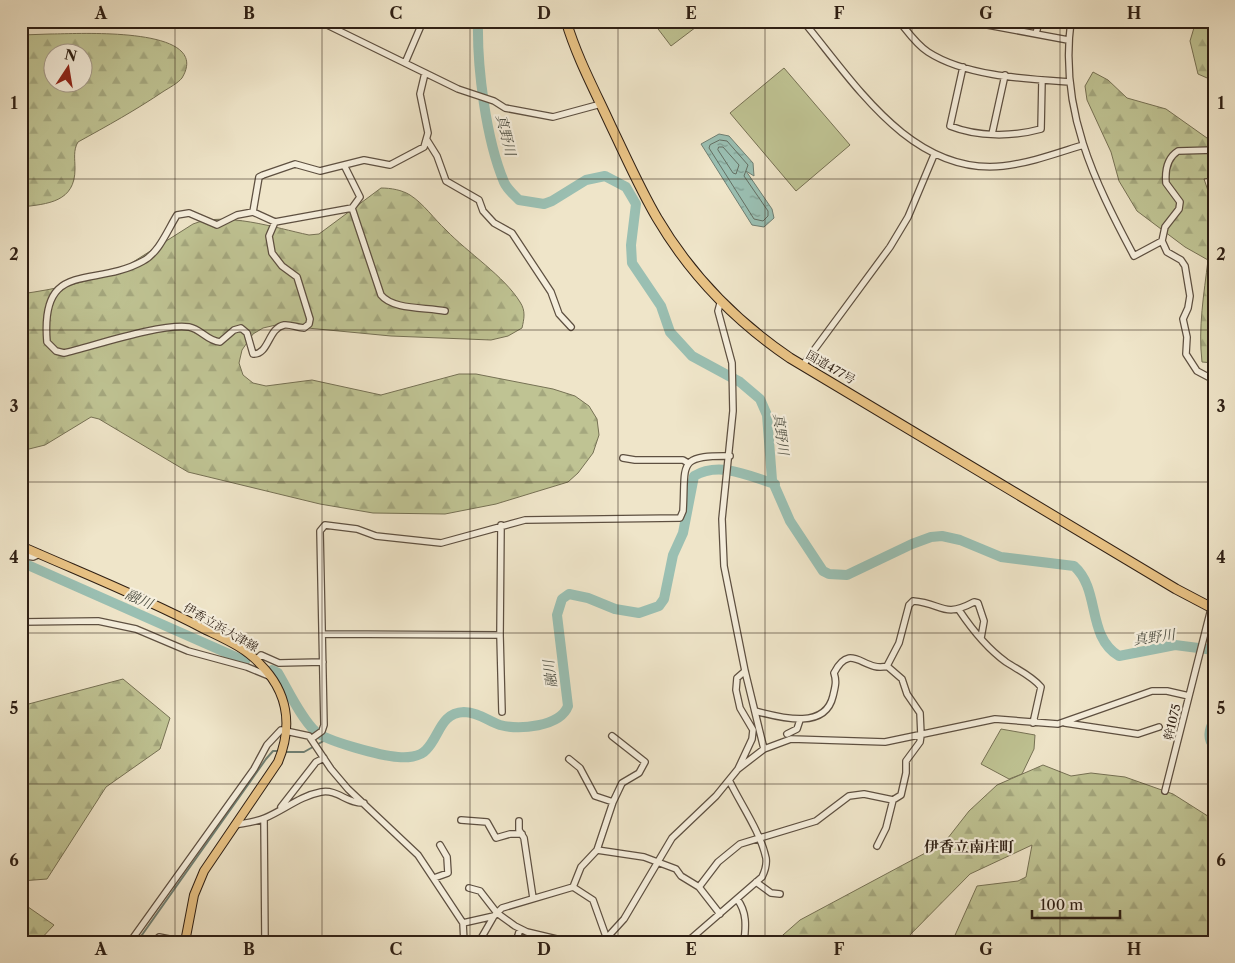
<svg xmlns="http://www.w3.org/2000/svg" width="1235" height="963" font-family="'Libre Caslon Text','Noto Serif JP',serif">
	<defs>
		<pattern id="forest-firs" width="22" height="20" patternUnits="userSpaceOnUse" patternTransform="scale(1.25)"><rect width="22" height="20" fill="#bfc393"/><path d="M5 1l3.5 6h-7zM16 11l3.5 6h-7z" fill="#a4a77e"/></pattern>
		<pattern id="water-ripples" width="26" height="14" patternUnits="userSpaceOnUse" patternTransform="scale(1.25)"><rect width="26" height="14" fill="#9abfb2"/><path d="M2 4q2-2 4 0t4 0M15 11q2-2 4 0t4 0" fill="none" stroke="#7e9b90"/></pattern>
	</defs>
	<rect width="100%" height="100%" fill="#efe5c9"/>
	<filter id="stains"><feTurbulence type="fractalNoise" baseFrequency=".004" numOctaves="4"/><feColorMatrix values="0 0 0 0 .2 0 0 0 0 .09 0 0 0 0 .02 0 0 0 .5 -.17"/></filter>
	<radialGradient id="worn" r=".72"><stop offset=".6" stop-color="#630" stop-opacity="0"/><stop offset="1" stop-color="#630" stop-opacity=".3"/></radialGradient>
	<!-- green -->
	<path fill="#bfc393" stroke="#767154" d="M652,21H704L671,46Z
		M784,68L850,145L796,191L730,113Z
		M1001,729L1035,735L1034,749L1022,774L1009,779L981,764Z"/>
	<!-- forest -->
	<path fill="url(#forest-firs)" stroke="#767154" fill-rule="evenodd" d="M1196,21H1214V81L1198,74L1190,41Z
		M50,34C75,34 214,25 182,78C178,83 169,88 164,91C136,110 107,126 78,142C73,150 75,159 75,169C75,202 48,204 21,207V35ZM82,52V82H52V52Z
		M1093,72L1108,80L1127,98L1166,109L1214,143V177L1204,179L1214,208V363L1202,362C1198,327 1204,294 1208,260L1185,247L1137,211L1119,181L1111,152L1087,100L1085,86Z
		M381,188C391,188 402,190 410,195C424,204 434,219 446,230C468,253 504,276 520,302C526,311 524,319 522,328L508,336L491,340L391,336L276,325L263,328L253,334L242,350L239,363L243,375L253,383L266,386L312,380L381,395L459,374H476L553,389L575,396L589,406L597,419L599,435L593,453L578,473L568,482L496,504L445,514L373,513L320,504L188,472L99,419L91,417L45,445L21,451V294C56,289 89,282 122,269L193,224C224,211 276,228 309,235L319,234Z
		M123,679L170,718L160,749L106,787L47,879L21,881V706Z
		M1043,765L1071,776L1091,773L1125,777L1173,794L1214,820V942H952L977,886L1018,881L1026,877L1032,845L970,874L903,942H775L800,920L944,843L969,811L997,785Z
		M21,902L54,925L38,942H21Z"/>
	<!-- water -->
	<path fill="url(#water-ripples)" stroke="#6f7f73" d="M719,134L729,136L753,163L754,176L746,171L772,209L774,218L764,227L752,225L701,144Z"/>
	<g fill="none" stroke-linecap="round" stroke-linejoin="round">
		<!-- shore -->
		<path stroke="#646f63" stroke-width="1" d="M720,140L727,141L748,165L744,176L768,211V216L763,221L754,219L709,148L710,145Z
			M719,147H723L739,165L736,174L733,173L718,150Z"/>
		<!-- stream -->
		<path stroke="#6f7f73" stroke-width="2" d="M284,752H304L327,739
			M137,942L266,759L273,751H279"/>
		<!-- river -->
		<path stroke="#9abfb2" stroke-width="10" d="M478,21C477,68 486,139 504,182C507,189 513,194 519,200L544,204L552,201L586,180L605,176L626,187L636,204L631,245L632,263L661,306L670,332L692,356L740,382L760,399L767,415L772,480L790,521L823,571L829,574L847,575L912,544L931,537L942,536L960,540L1001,557L1074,566C1101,590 1086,636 1119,656L1175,645L1214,650
			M21,562L245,661
			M272,670L278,673C288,690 301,718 315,731C325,741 382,756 398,757C406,758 420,757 426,750C440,736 440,713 464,712C478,712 488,721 500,725C519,730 560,727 568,706L557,615L562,599L569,594L588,598L615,609L639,613L659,606L664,599L673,555L683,533L694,476C720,461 749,476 775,484
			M1214,721C1209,729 1207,739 1214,746"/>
		<!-- minor casing -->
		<g stroke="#5e5041" stroke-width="8">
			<path id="minor" d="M319,21L458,89L494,101L505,108L553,117L601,104
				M803,21C854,82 911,176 1003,166C1030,163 1057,153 1083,145
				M899,21C908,32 916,44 928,52C965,76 1025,79 1069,82
				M966,21L1068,40
				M1071,21C1059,109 1094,181 1134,256L1162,241
				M1036,34L1039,21
				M405,63L423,21
				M963,67L950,126C978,137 1012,137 1041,129L1042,80
				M992,134L1005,75
				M427,140L437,156L446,181L479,200L483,211L494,223L512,233L551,292L559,314L571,327
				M1214,150L1178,151C1167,158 1165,171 1166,183L1180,202L1179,209L1165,227L1162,241L1167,252L1181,260L1185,266L1190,296L1188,308L1183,319L1187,337L1186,354L1197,371L1214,380
				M352,208L381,295C393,310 426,307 445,311
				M253,212L259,177L263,175L295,164L320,171L364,160L390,165L424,147L428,133L420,94L425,73
				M275,222L269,236L272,253L282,266L297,277L310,319L309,324L304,328C298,328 290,324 284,325C268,328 269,355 253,354L247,333L241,328L234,330L220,342C207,341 201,329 189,327C161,323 94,346 64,353L56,351L47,342C40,258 93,289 143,261C159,253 168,229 177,215L189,213L217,225L237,215L253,212L275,222L352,208L360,197L344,165
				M721,300L718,311L732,363L733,411L722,519L724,566L745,671L764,749
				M803,365L890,247L908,217L934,155
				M623,458L635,460H683L688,463
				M501,525L500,635L502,712
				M21,555L33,557L40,554
				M959,610C971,628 988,649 1006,662C1018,670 1032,676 1041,687L1033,723
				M21,622L98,621L136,629L188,651L247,667L269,676
				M323,634L500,635
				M256,660L261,655L279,663L323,662
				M755,711C779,717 825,731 833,696C835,687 837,682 834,673C851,640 864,673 887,666L899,643L909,605L913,601C943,603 942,619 974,602L978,603L984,621L981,638
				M1065,723L1138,734L1159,727
				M787,734L797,729L800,720
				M311,739L322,731L324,725L320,531L325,525L357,529L376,536L441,543L525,520L680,518L683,511C686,464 676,455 730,456
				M569,759L580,768L595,796L613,802L622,783L639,773L645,762L612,736
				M738,769L752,739L753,730L740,708L736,690L737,678L745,671
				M1165,791L1214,597
				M281,807L316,762L324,758
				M264,819L265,942
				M461,820L487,822L496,838L510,834H522
				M519,821V830L524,838L533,898
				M235,825C245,823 256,822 265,818C284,810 300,796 321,792C338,789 347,804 364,803
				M877,846L886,828L893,800
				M597,850L644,857L676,869L681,876L699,887L720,914
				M434,878L448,873L447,857L440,845
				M756,882L771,893L780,894
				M573,887L593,900L608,942
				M699,887L718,862L740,844L816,821L849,796L864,794L893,800L901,795L906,773V761L920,742L921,735L920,713L907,694L902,679L887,666
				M469,888L480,891L497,913L515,926L527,932L569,942
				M737,899C747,912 746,926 744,942
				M463,923L494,916
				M130,942L254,769L267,745L281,730L309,736L331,769L348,789L418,855L463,923L464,942
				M153,942L159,937L184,942
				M479,942L494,916L502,908L573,887L581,867L597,850L613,802
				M516,942L520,929
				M603,942L624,919L672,838L716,796L738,769L764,749L791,739L885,742L995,719L1058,724L1152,691H1167L1189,696
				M687,942L762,877C765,871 767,865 766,858C760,831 741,805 729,780"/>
		</g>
		<!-- major casing -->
		<g stroke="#2e1f14" stroke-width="10">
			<path id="major" d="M21,546C82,573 143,597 202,628C222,638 245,647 260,664C288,692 293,726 278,762L204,871L194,895L185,942"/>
		</g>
		<!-- highway casing -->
		<g stroke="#2e1f14" stroke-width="11">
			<path id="highway" d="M566,21C577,58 595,91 611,126C626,157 640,189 657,218C690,274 737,322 790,358L1176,589L1214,609"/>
		</g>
		<!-- minor -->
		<use href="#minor" stroke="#f5eedc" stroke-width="5.5"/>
		<!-- major -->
		<use href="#major" stroke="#e8c284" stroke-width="8"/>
		<!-- highway -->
		<use href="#highway" stroke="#e8c284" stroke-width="9"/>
	</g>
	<!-- grid -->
	<path fill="none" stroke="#2e1f14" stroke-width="1" stroke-opacity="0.55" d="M175,21V942M322,21V942M470,21V942M618,21V942M765,21V942M912,21V942M1060,21V942M21,179H1214M21,330H1214M21,482H1214M21,633H1214M21,784H1214"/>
	<g text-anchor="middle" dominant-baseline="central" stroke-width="4.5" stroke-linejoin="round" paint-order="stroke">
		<!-- street labels -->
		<g font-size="12" fill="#2e1f14" stroke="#f5eedc">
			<text transform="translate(831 367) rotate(30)">国道477号</text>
			<text transform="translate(221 627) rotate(30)">伊香立浜大津線</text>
			<text transform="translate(1172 722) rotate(-76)">幹1075</text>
		</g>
		<!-- water labels -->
		<g font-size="14" font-style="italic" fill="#4e4f43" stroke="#f5eedc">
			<text transform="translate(506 135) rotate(76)">真野川</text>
			<text transform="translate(781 434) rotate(83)">真野川</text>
			<text transform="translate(139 599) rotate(24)">融川</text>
			<text transform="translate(1154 637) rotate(-8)">真野川</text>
			<text transform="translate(550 674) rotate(-97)">融川</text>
		</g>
		<!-- quarter labels -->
		<g font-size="15" font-weight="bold" fill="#2e1f14" stroke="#f5eedc">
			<text x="969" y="846">伊香立南庄町</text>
		</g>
	</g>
	<!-- margin -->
	<rect width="1235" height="963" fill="none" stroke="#efe5c9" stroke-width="55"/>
	<!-- north arrow -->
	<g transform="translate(68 68) rotate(12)"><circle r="24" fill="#f5eedc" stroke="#a59b8c"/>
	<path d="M0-4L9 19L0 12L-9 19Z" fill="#8f2418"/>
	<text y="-8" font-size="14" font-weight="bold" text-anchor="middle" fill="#2e1f14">N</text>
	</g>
	<!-- scale -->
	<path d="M1032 910v8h88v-8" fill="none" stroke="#2e1f14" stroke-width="2.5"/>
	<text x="1040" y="910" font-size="15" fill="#2e1f14" stroke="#f5eedc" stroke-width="4" paint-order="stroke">100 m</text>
	<rect x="28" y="28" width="1180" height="908" fill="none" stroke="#2e1f14" stroke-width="2"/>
	<g font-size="16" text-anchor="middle" font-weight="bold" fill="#2e1f14">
		<text x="101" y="19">A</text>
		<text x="249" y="19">B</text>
		<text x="396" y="19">C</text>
		<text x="544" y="19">D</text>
		<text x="691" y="19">E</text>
		<text x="839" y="19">F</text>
		<text x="986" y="19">G</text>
		<text x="1134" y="19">H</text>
		<text x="14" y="109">1</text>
		<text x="1221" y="109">1</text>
		<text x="14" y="260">2</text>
		<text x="1221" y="260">2</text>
		<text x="14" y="412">3</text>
		<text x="1221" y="412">3</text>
		<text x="14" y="563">4</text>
		<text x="1221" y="563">4</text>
		<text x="14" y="714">5</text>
		<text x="1221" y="714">5</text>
		<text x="14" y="866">6</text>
		<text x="1221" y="866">6</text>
		<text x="101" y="955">A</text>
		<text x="249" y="955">B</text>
		<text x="396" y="955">C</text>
		<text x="544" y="955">D</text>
		<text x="691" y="955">E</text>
		<text x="839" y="955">F</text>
		<text x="986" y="955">G</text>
		<text x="1134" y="955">H</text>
	</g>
	<rect width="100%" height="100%" filter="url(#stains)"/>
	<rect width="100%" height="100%" fill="url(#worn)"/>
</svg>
